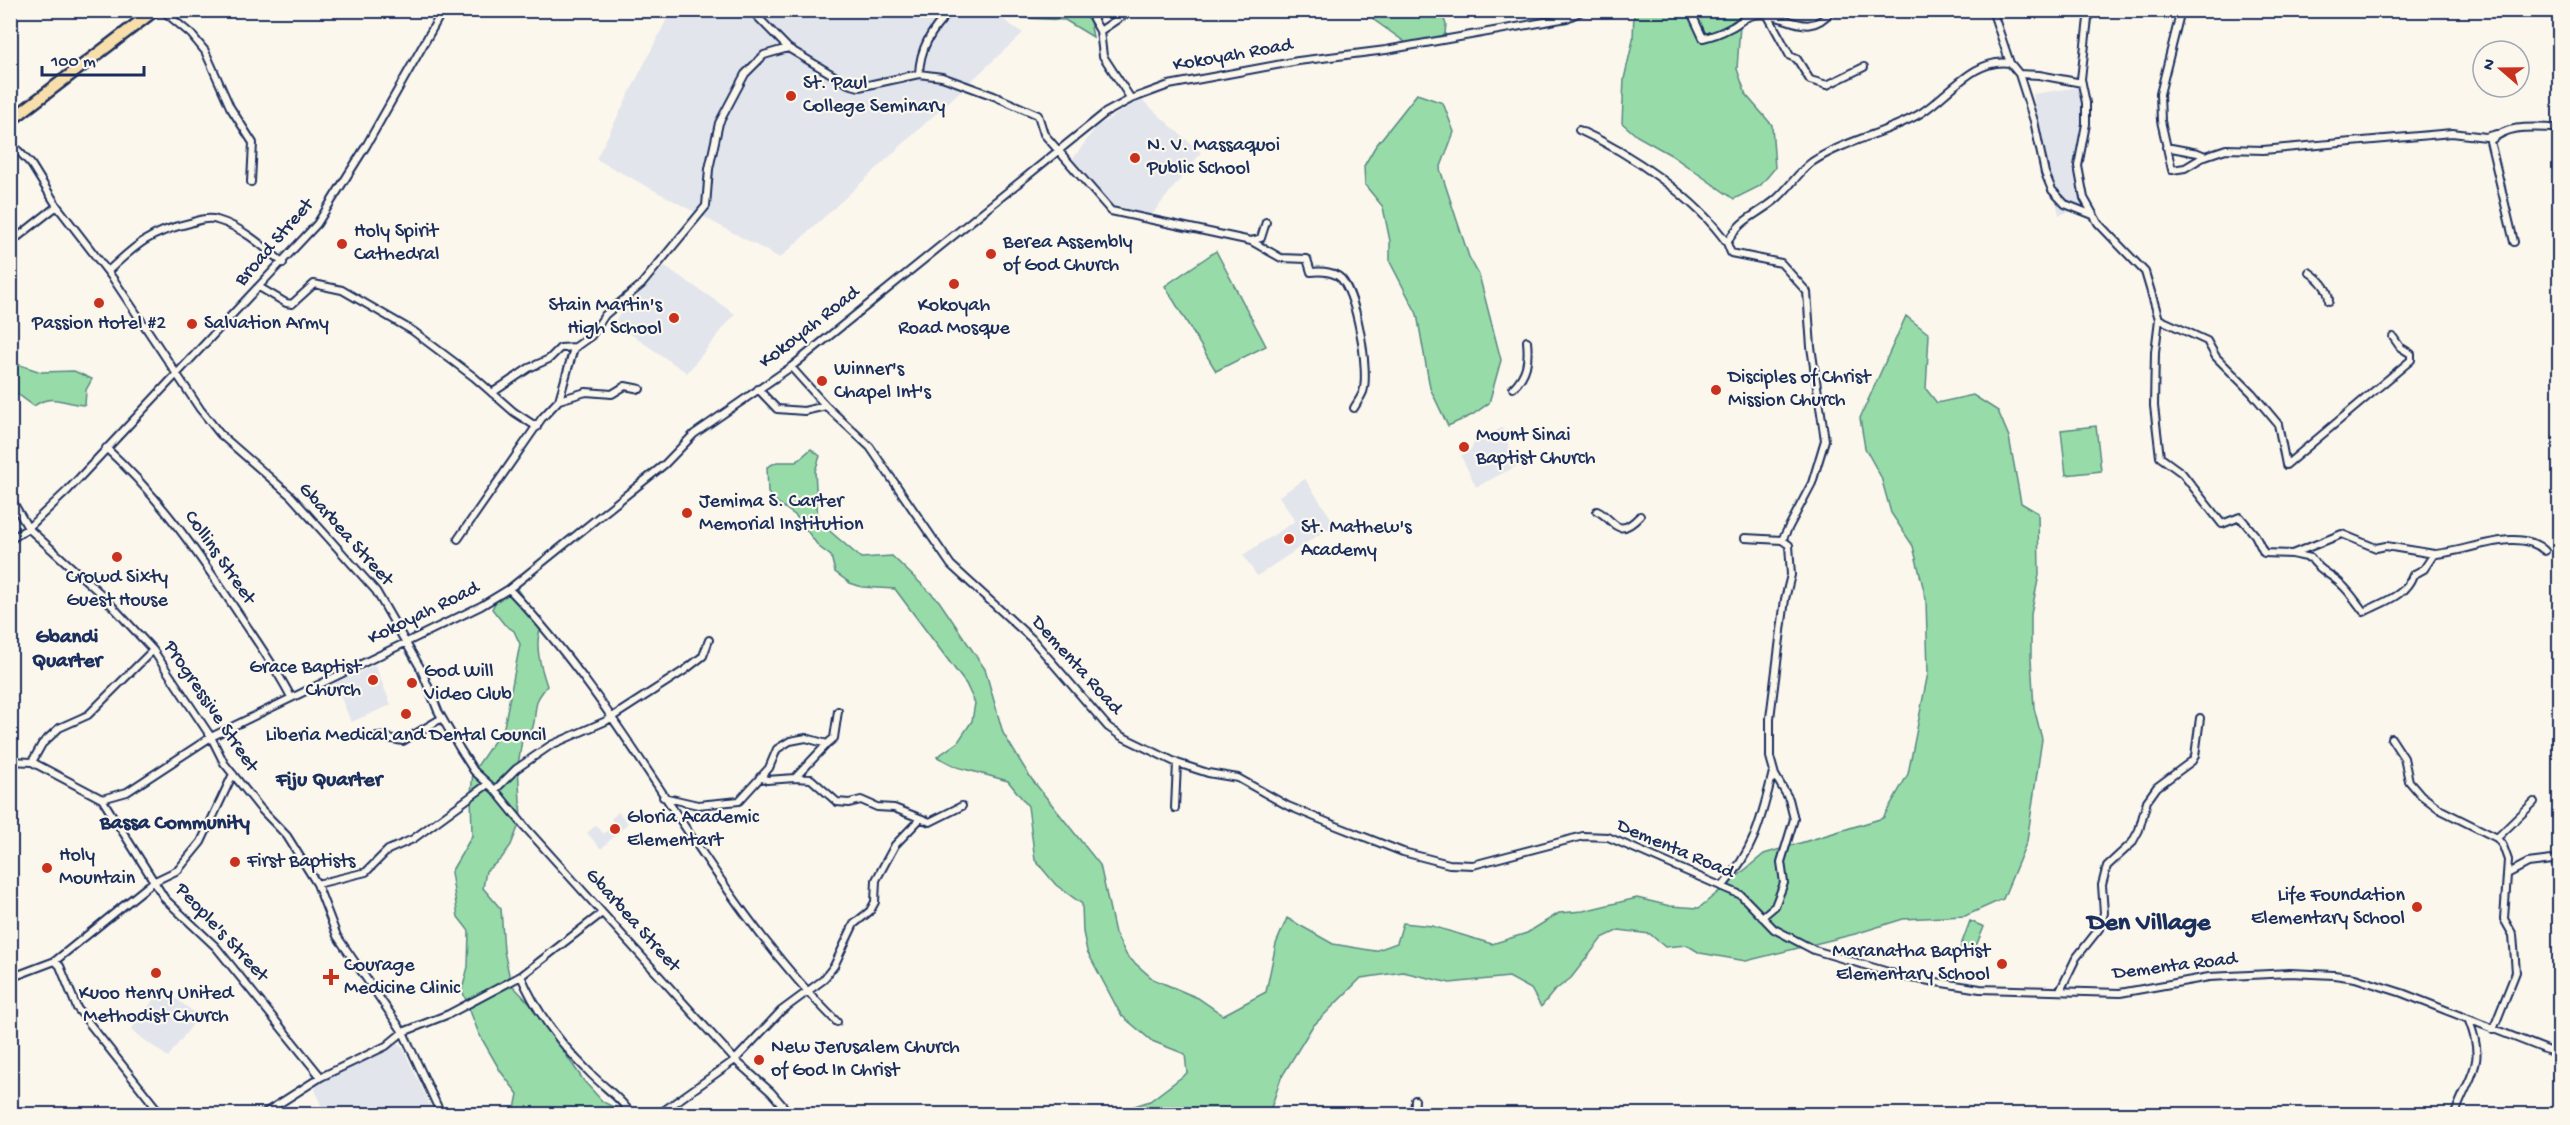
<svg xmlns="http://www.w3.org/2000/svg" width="2570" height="1125" font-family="'Gochi Hand',sans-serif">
	<rect width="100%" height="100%" fill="#fbf7ec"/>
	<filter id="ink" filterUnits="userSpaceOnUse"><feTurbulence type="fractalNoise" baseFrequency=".0167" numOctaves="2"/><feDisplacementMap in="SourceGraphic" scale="12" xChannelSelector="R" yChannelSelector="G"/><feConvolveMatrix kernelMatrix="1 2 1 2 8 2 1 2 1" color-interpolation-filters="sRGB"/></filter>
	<g filter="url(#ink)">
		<!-- built -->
		<path fill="#e3e5ec" d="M671,11H990L1023,33L780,258L596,159Z
			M2079,87L2086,138L2076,170L2087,207L2059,215L2033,94Z
			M1141,99L1201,153L1150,217L1114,211L1070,163L1096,127Z
			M665,266L735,314L687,373L613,322Z
			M1502,428L1517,466L1476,487L1461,456L1472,448L1474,442Z
			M1305,479L1335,524L1257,576L1243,555L1295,521L1279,496Z
			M375,665L391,705L351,722L335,683Z
			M618,812L628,823L601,849L587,833L596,825L604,834L614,823L611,819Z
			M162,988L199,1016L168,1057L131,1030Z
			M396,1043L403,1048L434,1114H324L315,1089L321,1079Z"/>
		<!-- green -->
		<path fill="#97dca8" stroke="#598683" stroke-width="1.5" d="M1016,11H1088L1093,37L1065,20L1025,18Z
			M1370,11H1440L1446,24L1444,43L1412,47L1374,20Z
			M1634,11H1741L1737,69L1746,95L1772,125L1775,168L1760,186L1734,199L1671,155L1637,136L1622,123L1624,79L1633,40Z
			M1417,94L1443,103L1454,132L1440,169L1469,257L1479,275L1501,360L1489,403L1472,415L1448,426L1430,388L1417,314L1390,262V241L1383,207L1365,185L1364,166L1375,147Z
			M1216,251L1266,346L1216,371L1165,286Z
			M1906,316L1929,334L1926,389L1937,403L1973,395L1998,411L2009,437L2021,503L2038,513L2039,575L2031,614V659L2034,708L2042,739L2027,841L2003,899L1965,916L1903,919L1855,934L1746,961L1700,953L1687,945L1665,947L1650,934L1619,930L1602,938L1571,978L1554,991L1541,1007L1531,989L1509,977L1450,983L1403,972L1361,978L1312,1027L1281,1078L1269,1114H1110L1150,1101L1187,1073L1185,1054L1152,1041L1121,1015L1087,951L1083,932L1082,904L1056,885L1035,860L1028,806L1008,781L957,767L937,757L958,742L972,721L975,703L966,684L895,589L862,587L850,583L835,572L831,556L819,547L796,516L779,504L768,493L767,467L777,462H796L811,449L820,456L815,471L818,521L861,558L892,556L939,601L985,669L1003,733L1030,777L1100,865L1115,933L1127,956L1153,979L1198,998L1223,1015L1266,992L1276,944L1287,918L1333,944L1375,951L1397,943L1403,923L1432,926L1492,944L1527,933L1559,913L1583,911L1637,898L1670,906L1699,908L1764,854L1883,818L1908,774L1928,673L1926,599L1913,546L1891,513L1881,477L1865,448L1860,418Z
			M11,362L41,372L74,371L92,379L86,390L85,405C66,405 53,392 34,406L11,389Z
			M2096,426L2101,471L2066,475L2061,430Z
			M517,589L542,625C533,643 541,668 547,686C544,690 540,695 538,699C532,714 539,731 522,740L518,765L521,820L511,845L501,859L486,871L483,888L501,909L504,951L511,984L533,1007L584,1081L603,1102L628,1114H514L518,1094L501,1072L479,1034L462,990L468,967L469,931L458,917L451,872L472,836L471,793L473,772L504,727L520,644L514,631L504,624L492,609L497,599Z
			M1970,921L1984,927L1973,953L1960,948Z
			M964,1109L1003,1110L1018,1114H955Z"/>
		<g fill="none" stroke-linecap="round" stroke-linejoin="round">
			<!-- minor casing -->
			<g stroke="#1b2f5e" stroke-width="10">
				<path id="minor" d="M162,10L191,34L205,51L230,107L253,143L251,182
					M751,10L788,48L848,84L859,87L919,74L942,77L994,96L1038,115L1044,134L1111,211L1251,241L1281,258L1307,259L1311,272C1320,271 1331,272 1338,276C1356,287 1370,372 1363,392C1361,397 1357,403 1354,408
					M1088,10L1100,31L1103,56L1131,99
					M1690,10L1703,38C1713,36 1721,33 1730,28C1737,25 1743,18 1750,16C1784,7 1805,44 1832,10
					M1992,10L2010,63
					M2089,10L2081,79L2086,103V124L2078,166L2084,198L2098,223L2145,272L2159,319L2155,352L2154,406L2160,457L2182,473L2222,524L2240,517L2255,535L2264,553L2292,554L2311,558C2318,570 2331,574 2341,584C2350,592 2356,602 2364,612C2382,602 2405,597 2413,575L2424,569L2434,554C2466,553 2519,525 2545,551
					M2181,10L2160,94L2161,121L2172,170L2185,168L2205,156L2226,149L2263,150L2452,133L2486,137L2497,134
					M1767,14L1790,56L1797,59L1810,80L1827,85L1864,67
					M1100,31L1131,10
					M919,74C920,48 931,31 949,12
					M2019,74L2034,121L2045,173L2052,190L2065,204L2093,215
					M1579,130C1630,153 1696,198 1727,243
					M10,142L31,164L57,206L114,280L200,409L220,434L291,496L376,591L421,669L438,711L460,749L474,771L495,790L525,827L735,1060L771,1092L790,1114
					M2166,147L2198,153L2205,156
					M1251,241L1261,238L1266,222
					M2514,242L2490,141C2510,123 2534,128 2560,128
					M10,243L57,206
					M108,271C137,244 150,232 190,223C199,220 208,217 217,220C242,227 264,247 283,263
					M2309,272C2319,279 2329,289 2329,301
					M259,287L286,303L292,304L314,284L342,290L413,331L474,377L514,412L537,427
					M2159,319L2207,341L2216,357L2252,393L2278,424L2286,465L2411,360V354L2400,347L2393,337
					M791,367L826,406L870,447L951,565L1032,639L1108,727L1121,736L1177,763L1208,773L1238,778L1288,806L1334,825L1403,852L1449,864L1473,865L1583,836L1608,837L1741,895L1774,929L1814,950L1905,977L1980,989L2120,993L2209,977L2290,973L2334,975L2355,978L2402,993L2560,1055
					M1513,388C1527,374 1529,361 1527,341
					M758,389L777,409L804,411L826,406
					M492,393L529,368L549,359L560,348L576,347
					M559,400L586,392L612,394L625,386L640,389
					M106,448C160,497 200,556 240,616C258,643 276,668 291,697
					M10,497L28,528L101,594L153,650L211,737L224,763L260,808L287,836L317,884L337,936L403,1032L441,1114
					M1597,511C1615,519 1616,541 1640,516
					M1745,538L1782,540L1789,545L1791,575L1785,599L1770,718V757L1775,775L1789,799L1794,819L1781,862L1784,883L1775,906L1762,917
					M458,539L542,418L559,400L574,348L591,336L605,315L641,285L706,206L709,169L719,123L745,74L764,55L788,48
					M10,540L28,528L68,490L317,224L366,146L443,10
					M1782,540L1812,483L1825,440L1811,347L1807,292L1781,263L1731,253L1727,243C1741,218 1752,218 1774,201C1788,190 1798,172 1812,162C1847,139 1889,133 1921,113C1949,95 1975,57 2010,63L2019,74L2039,75L2082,83
					M2292,554L2342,534L2376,548L2386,546L2434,554
					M509,589C635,720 707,894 837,1022
					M377,736L403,741L442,718
					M2391,738L2404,758L2409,781L2421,795L2441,810L2497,838L2503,846L2508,860L2504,919L2513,935L2516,972L2493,1030
					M10,761L32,762L102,799L165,899L216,947L321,1077
					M32,762L42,744L59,728L88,715L153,650
					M760,777L767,780L795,778L827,744
					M795,778L811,779L837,802L849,803L861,800L877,807L894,808L930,822L962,806
					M495,790L516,769L551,745L606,721L685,670L703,656L709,640
					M663,797L698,805L739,801L769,768L777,749L790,741L806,738L827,744L834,738L838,711
					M102,799L127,792L211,737L481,606L509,589L665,464L694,434L791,367L1105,113L1131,99L1169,85L1298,61L1386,50L1567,18L1584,10
					M1175,808L1177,763
					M2497,838L2534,802
					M2507,874L2528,863L2560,859
					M317,884L366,872L388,850L413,839L488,784
					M1722,887C1755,849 1761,820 1773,772
					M55,961L60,966L77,1008L161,1114
					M521,976C537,1014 562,1046 592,1075C605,1088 621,1098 631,1114
					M10,978L55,961L153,882L178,870L201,842L233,774
					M2060,991L2076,958L2099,929L2104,913L2102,885L2107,866L2132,843L2139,830L2147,801L2157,787L2192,761L2195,756L2200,718
					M263,1114L321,1077L386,1046L403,1032L449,1014L521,976L602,913
					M659,1114L735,1060L781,1011L823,980L834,966L854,924L870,911L875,902L876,880L895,845L919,820
					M1414,1114L1415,1100
					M2455,1114C2469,1074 2487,1066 2469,1021"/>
			</g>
			<!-- trunk casing -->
			<g stroke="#1b2f5e" stroke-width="15">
				<path id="trunk" d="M10,121L155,10"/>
			</g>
			<!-- minor -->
			<use href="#minor" stroke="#fbf7ec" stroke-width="6"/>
			<!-- trunk -->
			<use href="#trunk" stroke="#f8deab" stroke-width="10"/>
		</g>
	</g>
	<!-- markers -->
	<g fill="#c8321e" stroke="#fbf7ec" stroke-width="2">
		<circle cx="791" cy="96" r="6"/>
		<circle cx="1135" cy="158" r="6"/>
		<circle cx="342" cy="244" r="6"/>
		<circle cx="991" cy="254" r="6"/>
		<circle cx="954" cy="284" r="6"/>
		<circle cx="99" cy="303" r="6"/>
		<circle cx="674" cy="318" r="6"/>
		<circle cx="192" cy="324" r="6"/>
		<circle cx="822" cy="381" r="6"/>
		<circle cx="1716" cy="390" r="6"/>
		<circle cx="1464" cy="447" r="6"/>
		<circle cx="687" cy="513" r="6"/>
		<circle cx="1289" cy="539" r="6"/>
		<circle cx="117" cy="557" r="6"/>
		<circle cx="373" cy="680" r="6"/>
		<circle cx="412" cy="683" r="6"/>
		<circle cx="406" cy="714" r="6"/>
		<circle cx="615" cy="829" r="6"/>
		<circle cx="235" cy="862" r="6"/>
		<circle cx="47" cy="868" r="6"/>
		<circle cx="2417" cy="907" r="6"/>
		<circle cx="2002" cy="964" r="6"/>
		<circle cx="156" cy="973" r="6"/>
		<path d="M328 968h6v6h6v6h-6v6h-6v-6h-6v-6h6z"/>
		<circle cx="759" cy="1060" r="6"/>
	</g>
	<g text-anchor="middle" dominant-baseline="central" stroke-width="4.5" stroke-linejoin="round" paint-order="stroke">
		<!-- street labels -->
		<g font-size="20" fill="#1b2f5e" stroke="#fbf7ec">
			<text transform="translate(1233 56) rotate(-10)">Kokoyah Road</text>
			<text transform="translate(275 243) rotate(-49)">Broad Street</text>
			<text transform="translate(810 328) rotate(-38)">Kokoyah Road</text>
			<text transform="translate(345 535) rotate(48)">Gbarbea Street</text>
			<text transform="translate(219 558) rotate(55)">Collins Street</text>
			<text transform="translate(424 614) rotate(-26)">Kokoyah Road</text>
			<text transform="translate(1076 666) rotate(48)">Dementa Road</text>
			<text transform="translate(210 707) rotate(56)">Progressive Street</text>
			<text transform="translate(1675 850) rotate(23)">Dementa Road</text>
			<text transform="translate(632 921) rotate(48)">Gbarbea Street</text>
			<text transform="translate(221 933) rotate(47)">People's Street</text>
			<text transform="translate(2175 967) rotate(-7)">Dementa Road</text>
		</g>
		<!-- poi labels -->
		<g font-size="20" fill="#1b2f5e" stroke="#fbf7ec" text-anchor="start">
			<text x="803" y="84">St. Paul<tspan x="803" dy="23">College Seminary</tspan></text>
			<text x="1147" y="146">N. V. Massaquoi<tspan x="1147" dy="23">Public School</tspan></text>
			<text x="354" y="232">Holy Spirit<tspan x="354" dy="23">Cathedral</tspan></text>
			<text x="1003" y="243">Berea Assembly<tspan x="1003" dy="23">of God Church</tspan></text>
			<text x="662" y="306" text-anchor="end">Stain Martin's<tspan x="662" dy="23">High School</tspan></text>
			<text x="954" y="306" text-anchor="middle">Kokoyah<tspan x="954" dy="23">Road Mosque</tspan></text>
			<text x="99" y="324" text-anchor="middle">Passion Hotel #2</text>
			<text x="204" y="324">Salvation Army</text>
			<text x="834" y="370">Winner's<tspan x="834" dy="23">Chapel Int's</tspan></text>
			<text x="1728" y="378">Disciples of Christ<tspan x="1728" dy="23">Mission Church</tspan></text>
			<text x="1476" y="436">Mount Sinai<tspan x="1476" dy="23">Baptist Church</tspan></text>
			<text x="699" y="502">Jemima S. Carter<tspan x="699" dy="23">Memorial Institution</tspan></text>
			<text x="1301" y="528">St. Mathew's<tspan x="1301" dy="23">Academy</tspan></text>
			<text x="117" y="578" text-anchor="middle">Crowd Sixty<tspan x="117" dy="23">Guest House</tspan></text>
			<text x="361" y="668" text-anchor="end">Grace Baptist<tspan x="361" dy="23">Church</tspan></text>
			<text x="424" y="672">God Will<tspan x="424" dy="23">Video Club</tspan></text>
			<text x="406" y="736" text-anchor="middle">Liberia Medical and Dental Council</text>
			<text x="627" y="818">Gloria Academic<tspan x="627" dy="23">Elementart</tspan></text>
			<text x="59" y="856">Holy<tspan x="59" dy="23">Mountain</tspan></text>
			<text x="247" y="862">First Baptists</text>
			<text x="2405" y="896" text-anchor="end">Life Foundation<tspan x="2405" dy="23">Elementary School</tspan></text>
			<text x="1990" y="952" text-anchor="end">Maranatha Baptist<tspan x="1990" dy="23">Elementary School</tspan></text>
			<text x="344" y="966">Courage<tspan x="344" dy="23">Medicine Clinic</tspan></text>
			<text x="156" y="994" text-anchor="middle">Kuoo Henry United<tspan x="156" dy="23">Methodist Church</tspan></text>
			<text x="771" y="1048">New Jerusalem Church<tspan x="771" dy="23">of God In Christ</tspan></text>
		</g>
		<!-- neighbourhood labels -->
		<g font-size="21" font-weight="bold" fill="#1b2f5e" stroke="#fbf7ec">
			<text x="67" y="638">Gbandi<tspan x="67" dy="24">Quarter</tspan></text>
			<text x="329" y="781">Fiju Quarter</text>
			<text x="175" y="824">Bassa Community</text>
		</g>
		<!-- district labels -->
		<g font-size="26" font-weight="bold" fill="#1b2f5e" stroke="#fbf7ec">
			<text x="2149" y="924">Den Village</text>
		</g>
	</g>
	<!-- margin -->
	<rect width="2570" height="1125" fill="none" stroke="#fbf7ec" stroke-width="36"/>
	<rect x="18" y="18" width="2534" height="1089" fill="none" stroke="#1b2f5e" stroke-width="2" filter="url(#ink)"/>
	<!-- north arrow -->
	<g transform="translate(2501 69) rotate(290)"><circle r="28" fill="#fbf7ec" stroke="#a1a7b3" stroke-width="1.5"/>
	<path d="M0-4.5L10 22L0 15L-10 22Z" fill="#c8321e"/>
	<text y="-9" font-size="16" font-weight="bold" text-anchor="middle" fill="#1b2f5e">N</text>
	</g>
	<!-- scale -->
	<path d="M42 66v9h102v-9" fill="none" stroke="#1b2f5e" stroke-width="3"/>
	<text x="51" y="66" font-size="18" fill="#1b2f5e" stroke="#fbf7ec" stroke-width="4.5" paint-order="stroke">100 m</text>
</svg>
